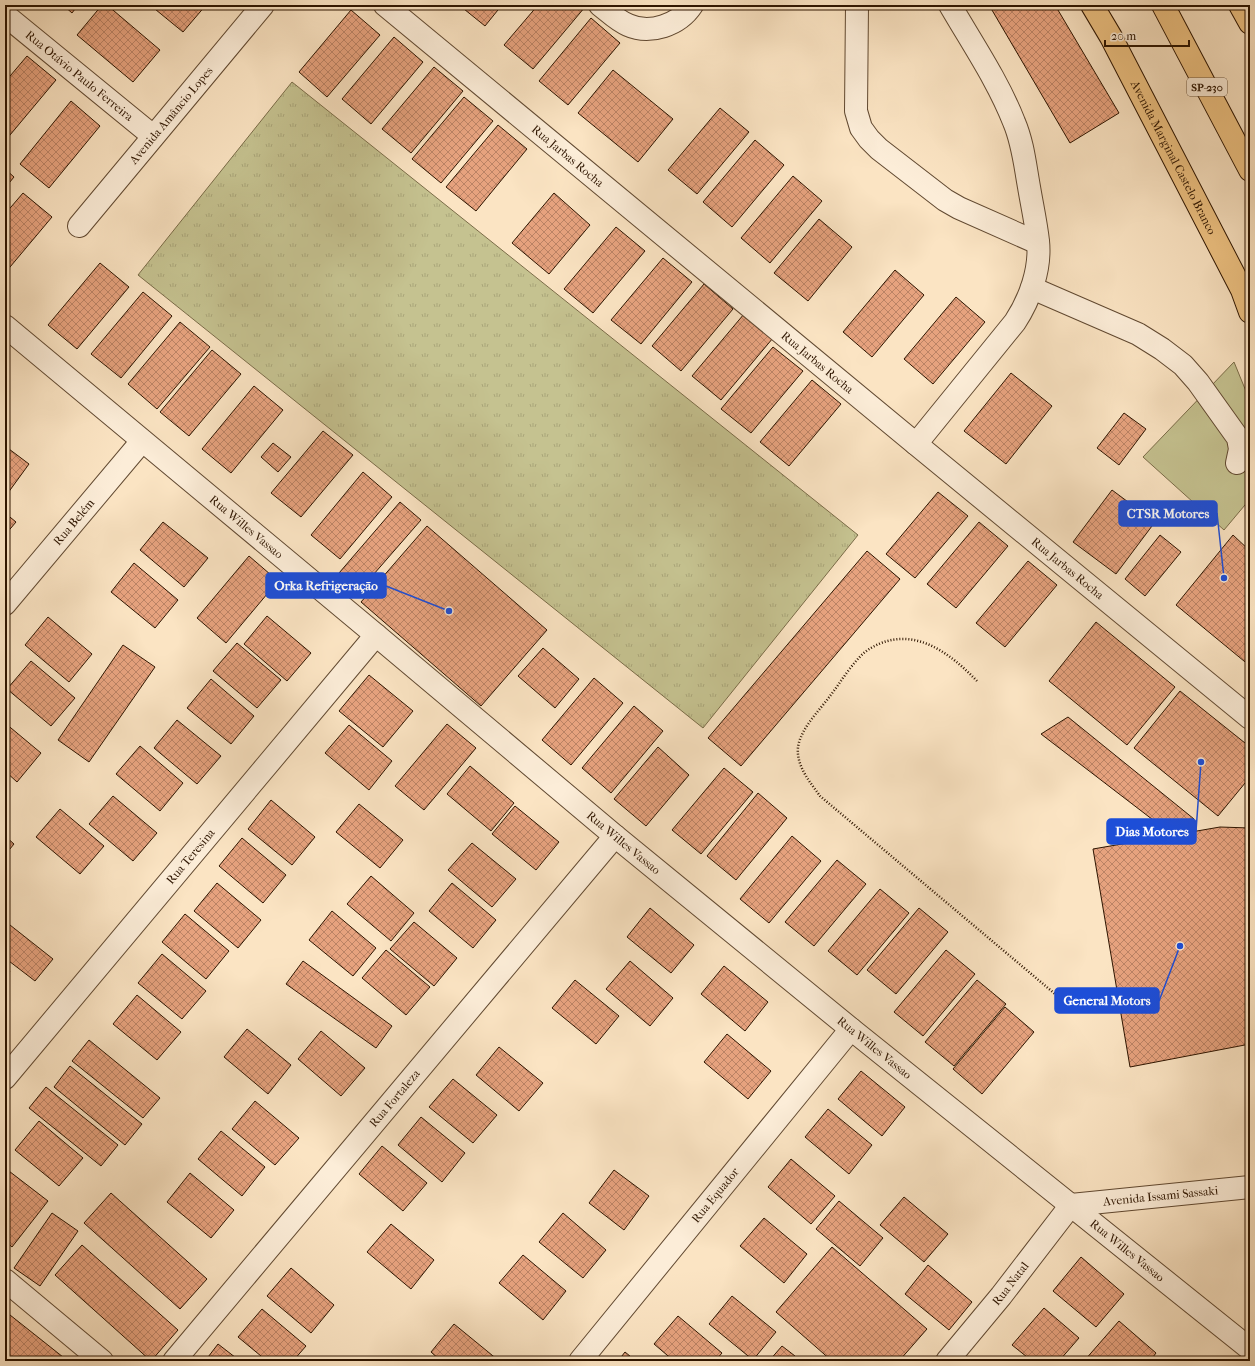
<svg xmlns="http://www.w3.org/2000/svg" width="1255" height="1366" font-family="'IM FELL French Canon',serif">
	<defs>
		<pattern id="grass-tufts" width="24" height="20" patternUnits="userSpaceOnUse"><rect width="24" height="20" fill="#c5c290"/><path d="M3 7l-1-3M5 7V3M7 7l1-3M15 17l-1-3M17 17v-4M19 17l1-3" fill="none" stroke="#aaa67a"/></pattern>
		<pattern id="building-cross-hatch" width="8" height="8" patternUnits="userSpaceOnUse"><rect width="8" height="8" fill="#e6a27e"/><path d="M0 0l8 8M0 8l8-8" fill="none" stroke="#bb8365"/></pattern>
	</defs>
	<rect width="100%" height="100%" fill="#fbe4c3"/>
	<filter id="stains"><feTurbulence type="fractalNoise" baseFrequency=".005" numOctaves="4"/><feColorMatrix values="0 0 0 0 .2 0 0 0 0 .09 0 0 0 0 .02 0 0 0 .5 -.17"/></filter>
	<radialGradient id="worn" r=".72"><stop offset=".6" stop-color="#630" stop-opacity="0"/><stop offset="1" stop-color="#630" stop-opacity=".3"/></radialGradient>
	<!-- grass -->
	<path fill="url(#grass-tufts)" stroke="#7a6c48" d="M292,82L858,535L703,728L138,275Z"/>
	<!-- park -->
	<path fill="#c5c290" stroke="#7a6c48" d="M1234,362L1250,401V499L1224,530L1143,457Z"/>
	<!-- building -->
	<path fill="url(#building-cross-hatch)" stroke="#2e1500" d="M63,5H78L72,13Z
		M102,5H107L160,50L133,82L77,35Z
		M150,5H206L183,32Z
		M459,5H502L485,26Z
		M538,5H582L585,7L533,69L504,45Z
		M989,5H1055L1119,113L1070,143Z
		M351,10L380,35L327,97L299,72Z
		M591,18L620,43L568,105L539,81Z
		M394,37L423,62L371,124L342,99Z
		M27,56L56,80L5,141V82Z
		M434,67L463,91L411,153L382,129Z
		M613,70L673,119L638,162L578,113Z
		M464,97L493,121L441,183L412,159Z
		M71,101L100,126L49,188L20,164Z
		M720,108L749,132L697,194L668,170Z
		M498,125L527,149L476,211L446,187Z
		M755,140L784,165L732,227L703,202Z
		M5,169L14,177L5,188Z
		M793,176L822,201L770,263L741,238Z
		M23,193L52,217L5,273V214Z
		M554,193L590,225L549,274L512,243Z
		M819,219L852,247L808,301L774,273Z
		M616,227L645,251L593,313L564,289Z
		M663,258L692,282L641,344L611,320Z
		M100,263L129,287L77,349L48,325Z
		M895,270L924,295L872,357L843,332Z
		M704,284L733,309L681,371L652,346Z
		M143,292L172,316L121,378L91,354Z
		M956,297L985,322L933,384L904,359Z
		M744,314L773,338L721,400L692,376Z
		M180,322L210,347L157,409L128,384Z
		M773,347L803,371L751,433L721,409Z
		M212,350L241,374L189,436L160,412Z
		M1011,373L1052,406L1006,464L964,431Z
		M812,380L841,404L789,466L760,442Z
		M254,386L283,410L231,473L202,449Z
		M1124,413L1146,429L1119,465L1097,448Z
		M323,431L353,455L301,517L271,493Z
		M273,443L291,457L278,472L261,457Z
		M5,446L29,464L5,497Z
		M363,472L392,497L340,559L311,535Z
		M1112,490L1155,522L1116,574L1073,542Z
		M938,492L968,516L915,578L886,554Z
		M400,502L421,520L353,598L333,580Z
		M5,513L16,522L5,535Z
		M163,522L208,558L184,587L140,550Z
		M979,522L1008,546L956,608L927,584Z
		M427,526L547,630L481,706L361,602Z
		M1160,535L1181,552L1145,596L1125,579Z
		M1233,535L1250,551V666L1176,605Z
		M867,551L900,579L741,766L708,738Z
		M249,556L278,581L226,643L197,618Z
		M1028,561L1057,585L1005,647L976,623Z
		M134,563L178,600L155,628L111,592Z
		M267,616L311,653L287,681L244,644Z
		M48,617L92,654L69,682L25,645Z
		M1096,622L1175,687L1127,745L1049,681Z
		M237,643L281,680L257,708L213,671Z
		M123,645L155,667L89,762L58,740Z
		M543,648L579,679L555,708L518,676Z
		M31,661L75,698L51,726L7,689Z
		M369,675L413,711L383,747L339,711Z
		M594,678L623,703L571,765L542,740Z
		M211,679L254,716L231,744L187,708Z
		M1180,691L1250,747V777L1218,816L1134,748Z
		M634,706L663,731L611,793L582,768Z
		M1068,717L1194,819L1157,823L1041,734Z
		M177,720L221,756L197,784L154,748Z
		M5,723L41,753L17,782L5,771Z
		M447,724L476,748L424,810L395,786Z
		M349,725L392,761L369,790L325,753Z
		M140,746L183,783L160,811L116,774Z
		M658,747L689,775L646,826L614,799Z
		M470,766L514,803L491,831L447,794Z
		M724,768L753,792L701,854L672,830Z
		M758,793L787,818L736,880L707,856Z
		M113,796L157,833L133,861L89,824Z
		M271,800L315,837L292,865L248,829Z
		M359,804L403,840L380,868L336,832Z
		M515,806L559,842L536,870L492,834Z
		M60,809L104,846L80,874L36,837Z
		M1220,827L1250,828V1044L1130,1067L1093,849Z
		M5,836L14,844L5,855Z
		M792,836L821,861L769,923L740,899Z
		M242,838L286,875L263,903L219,866Z
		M472,843L516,879L492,907L448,870Z
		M837,860L866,884L814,946L785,922Z
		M371,876L414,913L391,941L347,904Z
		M217,883L261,920L238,948L194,911Z
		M452,883L496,920L473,948L429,911Z
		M880,889L909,913L857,975L828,951Z
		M650,908L694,945L671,973L627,937Z
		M919,908L948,932L896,994L867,970Z
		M332,911L376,948L353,976L309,940Z
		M185,914L229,951L206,979L162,942Z
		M414,922L457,958L434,986L390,949Z
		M10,925L53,959L35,981L5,958V931Z
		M386,950L430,987L406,1015L362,978Z
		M946,950L975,974L923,1036L894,1012Z
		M162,954L206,991L182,1019L138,983Z
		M303,961L392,1026L376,1048L286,984Z
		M630,961L673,998L650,1026L606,989Z
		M5,966L10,971L5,978Z
		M724,966L768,1002L745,1031L701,994Z
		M575,980L619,1016L596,1044L552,1008Z
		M977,980L1006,1004L954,1066L925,1042Z
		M137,995L181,1032L157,1060L113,1024Z
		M1005,1007L1034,1032L982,1094L953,1069Z
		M247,1029L291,1065L268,1094L224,1057Z
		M321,1031L365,1068L341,1096L298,1059Z
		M727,1034L771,1071L748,1099L704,1062Z
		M89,1040L160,1098L143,1118L72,1061Z
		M499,1047L543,1083L519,1111L476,1075Z
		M70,1066L142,1124L125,1145L54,1087Z
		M861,1071L905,1107L882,1136L838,1099Z
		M453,1079L497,1115L473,1143L429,1107Z
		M46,1087L118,1145L101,1166L29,1108Z
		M255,1101L299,1138L275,1165L232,1129Z
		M828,1109L872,1145L849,1174L805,1137Z
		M421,1117L465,1153L442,1182L398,1145Z
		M39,1121L83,1158L59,1186L15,1150Z
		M221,1131L265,1167L242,1196L198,1159Z
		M382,1146L427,1183L403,1211L359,1174Z
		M791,1159L835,1196L811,1224L768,1187Z
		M5,1168L48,1201L12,1247L5,1241Z
		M614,1170L649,1196L624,1230L589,1203Z
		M190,1173L234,1210L211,1238L167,1202Z
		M111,1193L207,1279L180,1309L84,1223Z
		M904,1197L948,1234L924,1262L880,1225Z
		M839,1201L883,1238L860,1266L816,1229Z
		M52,1213L78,1231L40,1286L14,1268Z
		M563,1213L606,1250L583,1278L539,1242Z
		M764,1218L807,1254L784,1283L740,1246Z
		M391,1224L434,1260L411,1289L367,1252Z
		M82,1245L178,1330L151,1361L55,1275Z
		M832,1247L927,1329L899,1361H832L776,1312Z
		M523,1255L566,1291L543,1320L499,1283Z
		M1081,1257L1124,1294L1096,1327L1053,1291Z
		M928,1265L972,1302L949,1330L905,1294Z
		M291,1268L334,1305L311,1333L267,1296Z
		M732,1296L776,1332L753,1360L709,1324Z
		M1044,1308L1079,1338L1059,1361H1032L1012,1345Z
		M262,1309L306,1346L293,1361H267L238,1337Z
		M5,1311L68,1361H5Z
		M678,1316L722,1353L715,1361H674L654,1344Z
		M1119,1321L1156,1353L1150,1361H1084Z
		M454,1324L498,1360L497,1361H441L431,1352Z
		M218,1344L240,1361H205Z
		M782,1346L795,1356L791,1361H769Z
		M625,1352L636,1361H618Z"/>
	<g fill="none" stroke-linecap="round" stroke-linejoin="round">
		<!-- minor casing -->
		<g stroke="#614931" stroke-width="24">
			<g id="minor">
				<path id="s1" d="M385,5L916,444L1250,718"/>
				<path d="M600,5C609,12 618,21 628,25C650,35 679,25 692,5"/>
				<path d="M857,5L856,111L861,128L869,139L879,149L945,200L959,208L1038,243"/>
				<path id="s2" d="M5,15L153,136"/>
				<path id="s3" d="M79,226L263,5"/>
				<path d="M1032,288L1138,334L1162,349L1183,365L1198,382L1238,438L1240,449L1237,463"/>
				<path id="s4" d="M5,326L376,635L615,836L851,1029L1250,1349"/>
				<path d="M916,444L1015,322C1030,299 1041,269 1038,241C1036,223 1032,205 1029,187C1025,165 1023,143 1014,122C998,81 972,43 950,5"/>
				<path id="s5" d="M5,604L142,441"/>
				<path id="s6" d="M5,1078L376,635"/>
				<path id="s7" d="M1071,1205L1250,1187"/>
				<path d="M5,1280L102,1361"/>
				<path id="s8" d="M174,1361L615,836"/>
				<path id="s9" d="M580,1361L851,1029"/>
				<path id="s10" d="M947,1361L1001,1296L1071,1205"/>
			</g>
		</g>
		<!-- major casing -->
		<g stroke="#2e1500" stroke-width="24">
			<g id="major">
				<path id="s11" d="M1092,5L1111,37L1242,290L1250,312"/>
			</g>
		</g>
		<!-- highway casing -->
		<g stroke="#2e1500" stroke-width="24">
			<path id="highway" d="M1163,5L1250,170
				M1240,5L1250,23"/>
		</g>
		<!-- path -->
		<path stroke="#2e1500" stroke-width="2.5" stroke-dasharray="1 2" stroke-linecap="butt" d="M977,681C949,652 912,624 871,648C856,656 841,682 830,696C819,711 801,728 798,747C796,766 810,782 820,796L1061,999"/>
		<!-- minor -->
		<use href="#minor" stroke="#fcedd8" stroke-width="22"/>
		<!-- major -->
		<use href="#major" stroke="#eec282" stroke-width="22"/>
		<!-- highway -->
		<use href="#highway" stroke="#eec282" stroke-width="22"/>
	</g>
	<g text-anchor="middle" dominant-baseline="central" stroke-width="3" stroke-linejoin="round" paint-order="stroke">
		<!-- shield labels -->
		<rect fill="#fcedd8" stroke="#6c5641" stroke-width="1" x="1187" y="78" width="40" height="18" rx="3"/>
		<g font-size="11" font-weight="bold" fill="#2e1500">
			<text x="1207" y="87">SP-230</text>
		</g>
		<!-- street labels -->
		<g font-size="12" fill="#2e1500" stroke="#fcedd8">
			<text stroke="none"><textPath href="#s2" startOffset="96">Rua Otávio Paulo Ferreira</textPath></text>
			<text stroke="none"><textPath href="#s3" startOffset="144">Avenida Amâncio Lopes</textPath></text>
			<text stroke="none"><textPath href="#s1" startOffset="237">Rua Jarbas Rocha</textPath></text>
			<text stroke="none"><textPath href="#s11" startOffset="173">Avenida Marginal Castelo Branco</textPath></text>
			<text stroke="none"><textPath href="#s1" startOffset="561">Rua Jarbas Rocha</textPath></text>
			<text stroke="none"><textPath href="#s5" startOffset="107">Rua Belém</textPath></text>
			<text stroke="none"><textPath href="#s4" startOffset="314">Rua Willes Vassao</textPath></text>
			<text stroke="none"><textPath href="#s1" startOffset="885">Rua Jarbas Rocha</textPath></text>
			<text stroke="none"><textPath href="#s4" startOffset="806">Rua Willes Vassao</textPath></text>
			<text stroke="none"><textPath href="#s6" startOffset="289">Rua Teresina</textPath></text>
			<text stroke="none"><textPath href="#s4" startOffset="1130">Rua Willes Vassao</textPath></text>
			<text stroke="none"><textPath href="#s8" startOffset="343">Rua Fortaleza</textPath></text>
			<text stroke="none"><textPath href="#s9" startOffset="214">Rua Equador</textPath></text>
			<text stroke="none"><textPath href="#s7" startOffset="90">Avenida Issami Sassaki</textPath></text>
			<text stroke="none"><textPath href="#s4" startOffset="1454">Rua Willes Vassao</textPath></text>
			<text stroke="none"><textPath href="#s10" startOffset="100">Rua Natal</textPath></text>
		</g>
	</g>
	<!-- callouts -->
	<path fill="none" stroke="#1d4ed8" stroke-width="1.5" d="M1224 578L1217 513M449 611L386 586M1201 762L1196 831M1180 946L1159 1001"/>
	<g fill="#1d4ed8" stroke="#fcedd8" stroke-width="1.5">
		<circle cx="1224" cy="578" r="4"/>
		<circle cx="449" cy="611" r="4"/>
		<circle cx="1201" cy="762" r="4"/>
		<circle cx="1180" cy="946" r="4"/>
	</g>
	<g fill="#1d4ed8" stroke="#1d4ed8" stroke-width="1.5">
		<rect x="1119" y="501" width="98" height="25" rx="4"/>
		<rect x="266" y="573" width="120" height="25" rx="4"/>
		<rect x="1107" y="819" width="89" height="25" rx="4"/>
		<rect x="1055" y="988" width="104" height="25" rx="4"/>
	</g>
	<g font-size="13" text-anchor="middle" font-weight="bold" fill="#fff">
		<text x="1168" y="518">CTSR Motores</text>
		<text x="326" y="590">Orka Refrigeração</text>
		<text x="1152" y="836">Dias Motores</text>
		<text x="1107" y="1005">General Motors</text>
	</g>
	<!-- margin -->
	<rect width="1255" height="1366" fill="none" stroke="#fbe4c3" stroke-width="20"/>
	<rect x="6" y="6" width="1243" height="1354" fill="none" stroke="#2e1500" stroke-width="2"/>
	<rect x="10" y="10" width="1235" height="1346" fill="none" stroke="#2e1500"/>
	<!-- scale -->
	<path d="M1105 40v6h84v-6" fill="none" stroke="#2e1500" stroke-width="2"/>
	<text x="1111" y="40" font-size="12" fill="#2e1500" stroke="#fcedd8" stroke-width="3" paint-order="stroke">20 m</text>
	<rect width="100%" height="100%" filter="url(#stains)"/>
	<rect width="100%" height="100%" fill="url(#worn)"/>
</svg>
